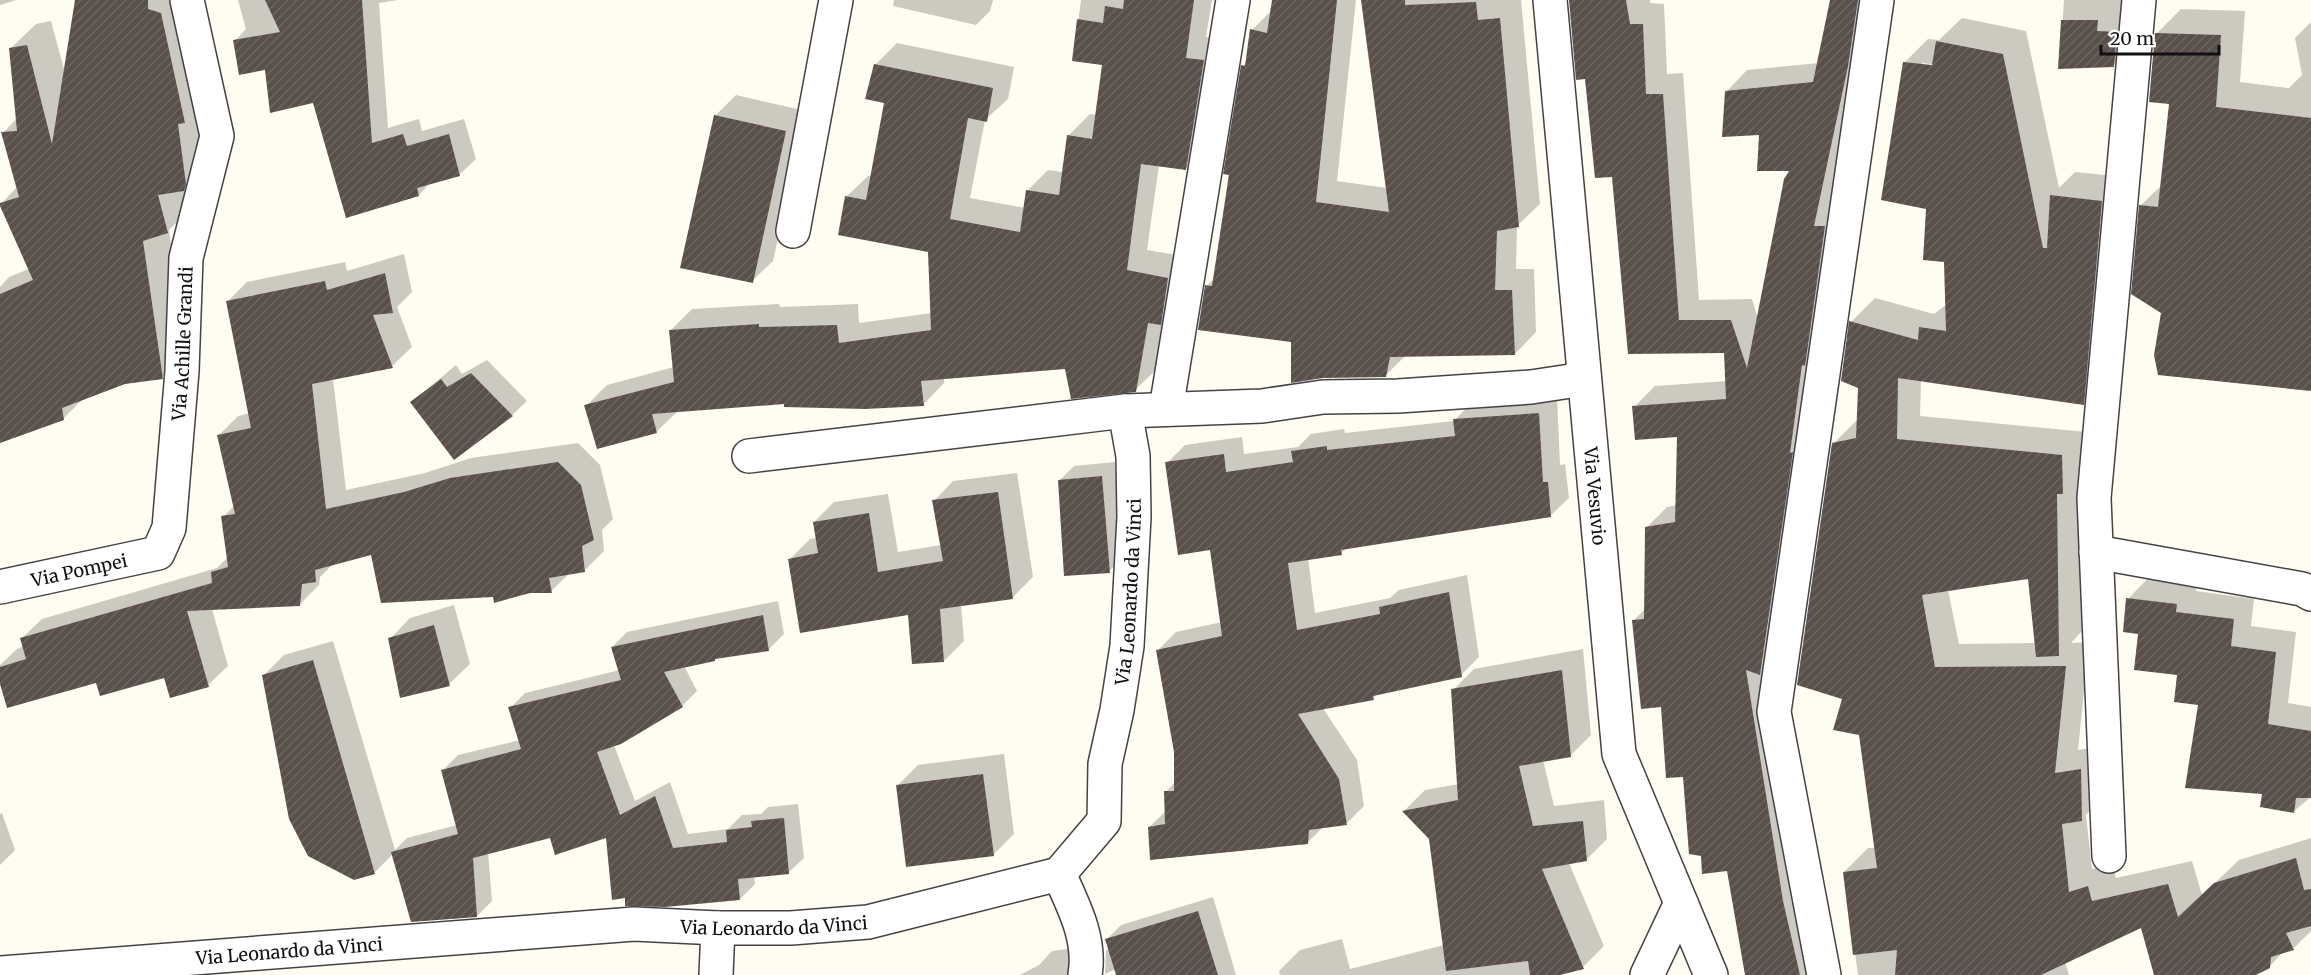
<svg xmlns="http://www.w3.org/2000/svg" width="2311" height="975" font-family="Merriweather,serif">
	<defs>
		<pattern id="building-hatch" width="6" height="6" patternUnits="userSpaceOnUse" patternTransform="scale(1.5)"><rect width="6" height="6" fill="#5a504b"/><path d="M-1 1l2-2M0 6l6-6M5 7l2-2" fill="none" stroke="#6d6561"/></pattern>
	</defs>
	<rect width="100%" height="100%" fill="#fffcf2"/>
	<!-- shadow -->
	<path fill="#0003" fill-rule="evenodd" d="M0,0H16L0,5Z
		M77,0H188L208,165L187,186L192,207L169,230L187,352L162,377L125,383L84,398L64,418L0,442V287L9,277L29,269L1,204L18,186L3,133L17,118L11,48L36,24L51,21L65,73Z
		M238,0H398L379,3L388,128L419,119L422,131L464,119L476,159L460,174L430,183L419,195L314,101L266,68L235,41L246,29Z
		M894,0H993L990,11L976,25L893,6Z
		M1081,0H1212L1206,37L1225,39L1207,147L1186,168L1159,165L1147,250L1189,257L1157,369L1135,390L1066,368L944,378V383L923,405L785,402L678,411L656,432L586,406L607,385L674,367L671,330L692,309L779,304L780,307L858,304L859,323L932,313L930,250L846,197L868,176H871L886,102L875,65L897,43L1014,67L1008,99L985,120L970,198L1025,208L1027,191L1048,170L1063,172L1068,136L1090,114L1097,115L1104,64L1073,60Z
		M1273,0H1356L1337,181L1387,188L1362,0H1521L1540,204L1517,226L1516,269H1534L1536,332L1515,354L1406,355L1385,376L1292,341L1207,286L1215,277L1243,66L1247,62L1252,30L1272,10Z
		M1570,0H1650V3L1664,4L1667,74L1683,73L1699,300L1752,299L1758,319L1792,169L1726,92L1747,70L1819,63L1832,0H1875L1781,652L1825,975H1744L1746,974L1729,869L1702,855L1685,776L1633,621L1646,608V528L1667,507L1677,505L1678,435L1634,407L1655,386L1727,381L1726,351L1629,352L1613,176L1586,78Z
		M2064,0H2139L2135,44L2114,65L2060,67Z
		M2181,9L2245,11L2240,82L2289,88L2302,75L2295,38L2311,22V390L2162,312L2141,205L2162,185L2171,103L2156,34Z
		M1962,18L2026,31L2059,188L2075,172L2125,177L2107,380L2083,404L1921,380L1920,416L2086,432L2080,474L2082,631L2071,643L2089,642L2078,750L2104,746L2105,796L2086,815L2092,869L2112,863L2116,878L2192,861L2202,895L2239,860L2311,838V931L2293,949L2284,951L2269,967L2253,975H2155L2142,926L2065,962L2069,975H1858L1844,872L1868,848H1876L1860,734L1844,698L1833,444L1858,419L1859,387L1851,322L1875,298L1934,314L1947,304L1945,260L1928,208L1904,63L1928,39L1939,40ZM1922,63L1940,65L1922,66ZM2030,577L2036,643L1959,644L1948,590Z
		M736,95L806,111L773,261L752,281L715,116Z
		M404,254L412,292L397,307L412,347L392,366L333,379L346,490L425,473L471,458L578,443L600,465L613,519L602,530L604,551L584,571L570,573L551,591L494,596L372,553L333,564L320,577L319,585L299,605L212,609L228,666L208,685L165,677L97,681L0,679V665L17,649L24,646L22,638L42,619L217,568L228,557L223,517L234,506L219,435L238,416L250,413L227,302L247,282L345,262L347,271Z
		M487,360L527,401L512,415L454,458L412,402L456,365L462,374Z
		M1557,395L1560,465L1565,464L1569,498L1550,516L1347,548L1341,553L1308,558L1315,613L1390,598L1399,590L1467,575L1479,657L1461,675L1379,693L1373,698L1323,708L1357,760L1364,806L1346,824L1323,827L1308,842L1149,827L1166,811V792L1175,782L1176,752L1158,650L1176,632L1222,622L1211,548L1167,463L1185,445L1242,437L1244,454L1298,447L1311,434L1344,429L1345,433L1454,421L1472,402Z
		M1115,462L1124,557L1109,571L1060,480L1074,466Z
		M1017,473L1033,577L1013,597L961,605L964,641L944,661L910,614L790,559L810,539L817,538L814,522L834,502L888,494L898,552L941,545L934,501L953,481Z
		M2148,578L2197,584L2196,591L2254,599L2251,626L2296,632L2288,703L2311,707V797L2294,811L2263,793L2179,674L2140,632L2128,599Z
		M778,601L784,634L769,649L717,657L684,666L697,691L682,706L614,745L635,801L670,782L688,834L728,829L742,815L761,814L768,807L798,804L804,858L789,872L754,876L755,884L740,899L626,897L608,836H551L488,852L492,901L477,916L393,854L374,873L263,676L284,655L333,641L395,850L407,838L457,825L443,770L458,755L520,740L510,708L525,693L620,670L612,647L627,632Z
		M454,605L470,664L449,684L390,639L410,618Z
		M1583,649L1591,735L1570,756L1543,760L1554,806L1604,800L1607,839L1586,860L1569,863L1604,946L1583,967L1555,975H1280L1279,971L1300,950L1342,939L1350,969L1444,945L1430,838L1404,811L1425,790L1459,784L1453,690L1474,669Z
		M1004,754L1014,834L993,855L897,786L918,765Z
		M2,813L15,850L0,865V814Z
		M1213,897L1236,975H1118L1116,969L1105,974L1106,951L1110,947L1107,939L1121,925Z
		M1081,947L1088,975H1020L1039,965L1052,951Z"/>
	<!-- building -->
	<path fill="url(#building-hatch)" d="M75,0H148V9L161,13L185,123L178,124L186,184L184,191L158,195L168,233L143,241L163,379L125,384L62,408L64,420L0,443V294L33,280L0,206V203L19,197L1,132L17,131L9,48L27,45L52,144Z
		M265,0H362L372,143L403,134L407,146L449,134L460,176L417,188L419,196L346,218L313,103L270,113L265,70L239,75L233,40L280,32Z
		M1124,0H1194L1186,58L1204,60L1186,170L1141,164L1127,270L1168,278L1161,325L1148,323L1136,392L1071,399L1065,369L921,381L924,406L865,409L784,407V404L652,414L657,433L597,449L584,405L674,382L669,330L759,324V327L837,325L839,343L931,330L928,252L838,235L845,196L866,200L884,103L865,99L874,64L993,88L987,122L968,118L950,219L1020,232L1026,190L1059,195L1067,135L1092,139L1102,65L1072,61L1077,19L1103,23L1105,6L1123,9Z
		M1272,0H1337L1316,202L1389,212L1361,0H1405V5L1476,2L1478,20L1500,18L1519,227L1497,231L1495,290H1512L1515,355L1390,357L1386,377L1323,378L1291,383V342L1198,330L1205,285L1212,286L1229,175L1223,174L1241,65L1245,66L1250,29L1267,33Z
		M1569,0H1626L1630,24H1643L1646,94H1663L1679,320H1731L1747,368L1784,179L1789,171H1757L1759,135L1722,137L1725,91L1813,82L1830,0H1858L1848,66L1814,226H1825L1805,366L1802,365L1790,453L1793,452L1760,675L1746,670L1783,901L1800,975H1745L1727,871L1702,874L1701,856L1689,854L1683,777L1666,778L1661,707L1641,709L1632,620L1644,619L1645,527L1675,522L1677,437L1635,440L1632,406L1726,399L1724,353L1628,354L1612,177L1595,178L1585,79L1576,80Z
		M2061,20H2098L2097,31L2117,32L2114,67L2058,69Z
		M2155,33L2221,35L2216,107L2311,118V391L2158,375L2154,355L2161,313L2131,294L2139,205L2158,207L2169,104L2149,102Z
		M1936,41L2003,54L2043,248H2047L2050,195L2102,201L2084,405L1898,378L1897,439L2062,455L2063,494H2057L2059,656L2036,657L2028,579L1922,595L1935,667L2066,666L2055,773L2081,769L2082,821L2062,824L2069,892L2088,886L2092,901L2168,884L2178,917L2214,883L2296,858L2304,890L2311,889V926L2286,933L2294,950L2271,957L2270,968L2256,975H2154L2141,928L2041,975H1895L1897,950L1853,955L1843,872L1877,868L1859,735L1833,730L1842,699L1797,685L1832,443L1856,438L1858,388L1841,381L1849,321L1918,340L1919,327L1946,331L1944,262L1923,260L1926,209L1881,200L1903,62L1932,65Z
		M714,115L786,131L753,283L680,268Z
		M385,273L393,313L373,315L393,368L312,384L326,509L404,492L450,478L558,462L581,485L594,540L582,546L585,572L549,578L552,593H530L494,603L493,597L381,603L371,555L315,570L316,582L302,584L300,606L187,611L209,687L170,698L164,678L100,696L96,683L7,708L0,684V667L26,659L20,638L212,583L211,572L228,567L221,516L235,514L217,435L251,428L226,301L325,281L327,290Z
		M471,373L513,416L454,460L410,402L441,379L447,387Z
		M1539,413L1543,482H1548L1551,517L1341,550L1342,555L1288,563L1297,630L1380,614L1379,607L1449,592L1462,677L1373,696L1374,700L1298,714L1339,779L1347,825L1309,830L1308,844L1150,860L1148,827L1165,824L1164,791H1174V752L1156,650L1222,636L1210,550L1178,555L1165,462L1224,454L1226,472L1293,462L1291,451L1327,446V450L1455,436L1453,419Z
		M1102,476L1110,573L1064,576L1058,480Z
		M998,492L1013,599L940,609L944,662L912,664L908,615L800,633L788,559L818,553L813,522L869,513L878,572L943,561L932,500Z
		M2126,598L2177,604L2176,612L2234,619L2231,646L2276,652L2268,724L2311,731V798H2296L2294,813L2260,807L2262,794L2185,788L2198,705L2174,702L2177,675L2134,670L2138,634L2123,632Z
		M763,615L769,651L715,659V661L664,672L683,707L621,744L597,752L620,815L655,796L673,848L727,842L726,830L752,827L751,821L784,818L789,874L738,879L740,900L665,907L625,906V898L612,900L606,838L555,855L550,838L473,858L477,917L411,922L391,852L458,834L441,770L521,749L508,707L621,680L611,647Z
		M434,625L450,686L400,698L388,638Z
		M313,660L375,874L354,880L308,856L289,819L262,675Z
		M1562,670L1571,757L1519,766L1533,826L1583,821L1587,861L1542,869L1584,969L1560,975H1530L1528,961L1446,971L1429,839L1402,811L1458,800L1451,689Z
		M983,774L994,856L906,867L896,785Z
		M1198,911L1218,975H1116L1105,939Z"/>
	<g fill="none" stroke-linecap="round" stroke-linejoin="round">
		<!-- minor casing -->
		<g stroke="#434343" stroke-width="36">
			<g id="minor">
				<path id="s1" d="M1550,0L1619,754L1711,975"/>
				<path d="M793,231L836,0"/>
				<path d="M1166,409L1233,0"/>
				<path d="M749,456L1125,411L1262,406L1323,397L1398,396L1531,387L1584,379"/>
				<path d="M2096,552L2302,589L2311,594"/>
				<path id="s2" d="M0,587L158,553L169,528L182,371L186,258L217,136L187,0"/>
				<path d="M2109,856L2094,498L2139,0"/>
				<path d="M1059,874C1074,907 1091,939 1085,975"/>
				<path id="s3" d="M0,973L634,924L718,928H791L868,922L1059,874L1104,821L1105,764L1117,710L1127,646L1134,517L1133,456L1125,411"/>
				<path d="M716,975L718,928"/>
				<path d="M1647,975L1681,903"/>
				<path d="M1824,975L1774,712L1877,0"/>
			</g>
		</g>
		<!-- minor -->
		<use href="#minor" stroke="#fff" stroke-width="33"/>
	</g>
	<g text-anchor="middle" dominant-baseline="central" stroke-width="6" stroke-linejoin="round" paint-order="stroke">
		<!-- street labels -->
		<g font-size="18" fill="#101010" stroke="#fff">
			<text stroke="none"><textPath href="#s2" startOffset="374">Via Achille Grandi</textPath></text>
			<text stroke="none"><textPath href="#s1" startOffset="498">Via Vesuvio</textPath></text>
			<text stroke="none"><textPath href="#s2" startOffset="81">Via Pompei</textPath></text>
			<text stroke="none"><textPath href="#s3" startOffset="1368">Via Leonardo da Vinci</textPath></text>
			<text stroke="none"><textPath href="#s3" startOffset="776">Via Leonardo da Vinci</textPath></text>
			<text stroke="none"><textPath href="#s3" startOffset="290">Via Leonardo da Vinci</textPath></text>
		</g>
	</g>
	<!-- scale -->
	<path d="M2101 45v9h118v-9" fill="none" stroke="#101010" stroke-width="3"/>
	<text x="2110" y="45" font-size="18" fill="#101010" stroke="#ffffff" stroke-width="4.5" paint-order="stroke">20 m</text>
</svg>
